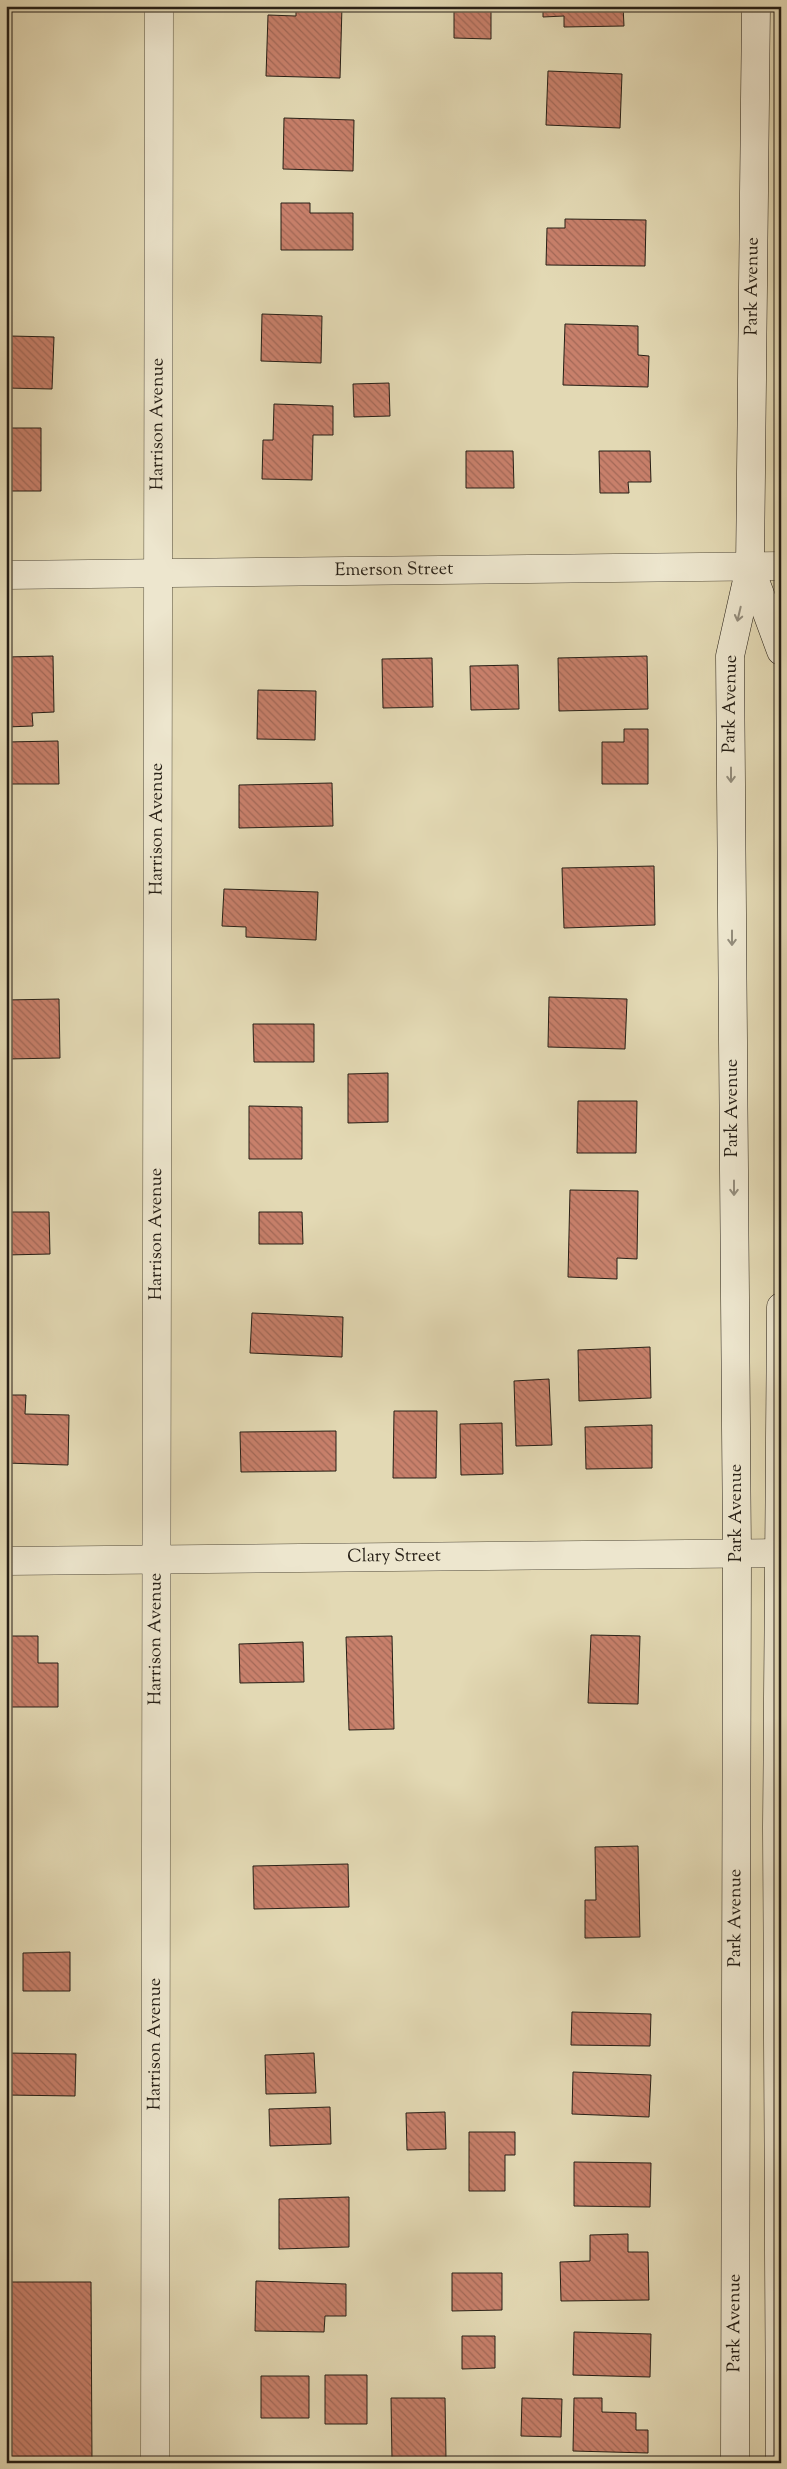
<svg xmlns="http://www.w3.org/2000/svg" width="787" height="2469" font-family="'Sorts Mill Goudy',serif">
	<defs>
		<pattern id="building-back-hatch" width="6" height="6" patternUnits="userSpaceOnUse" patternTransform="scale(1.25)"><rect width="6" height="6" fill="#c8806b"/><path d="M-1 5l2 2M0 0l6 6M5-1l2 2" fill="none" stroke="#a26857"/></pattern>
	</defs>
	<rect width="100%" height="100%" fill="#e3d9b4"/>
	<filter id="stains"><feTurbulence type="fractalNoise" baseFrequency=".004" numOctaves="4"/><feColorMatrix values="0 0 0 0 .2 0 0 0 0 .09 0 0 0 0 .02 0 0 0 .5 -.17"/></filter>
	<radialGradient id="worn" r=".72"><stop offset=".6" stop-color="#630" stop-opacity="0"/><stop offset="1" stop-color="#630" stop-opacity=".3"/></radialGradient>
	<!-- building -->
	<path fill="url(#building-back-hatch)" stroke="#261f16" d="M296,6H342L340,78L266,76L268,15L296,16Z
		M454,6H491V39L454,38Z
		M543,6H623L624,26L564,27V16L543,17Z
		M548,71L622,74L620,128L546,125Z
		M284,118L354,120L353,171L283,169Z
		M281,203H310V213H353V250H281Z
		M565,219L646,220L645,266L546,265L547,228H565Z
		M262,314L322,316L321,363L261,361Z
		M565,324L638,326V355L649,356L648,387L563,385Z
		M10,336L54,337L52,389L6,388V356H9Z
		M389,383L390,416L354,417L353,384Z
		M274,404L333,406V435H313L312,480L262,479L263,440H273Z
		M6,428H41V491H6Z
		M466,451H513L514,488H466Z
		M599,451H650L651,482H628L629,493H600Z
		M53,656L54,712L32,713L33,726L6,727V657Z
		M647,656L648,709L559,711L558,658Z
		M432,658L433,707L383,708L382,659Z
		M518,665L519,709L471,710L470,666Z
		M258,690L316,691L315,740L257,739Z
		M624,729H648V784H602V742H624Z
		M58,741L59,784H6V742Z
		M332,783L333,826L239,828V785Z
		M654,866L655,925L564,928L562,868Z
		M224,889L318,892L316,940L246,937V927L222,926Z
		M549,997L627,999L625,1049L548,1047Z
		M59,999L60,1058L6,1059V1000Z
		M253,1024H314V1062H254Z
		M388,1073V1122L348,1123V1074Z
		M578,1101H637L636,1153H577Z
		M249,1106L302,1107V1159H249Z
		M570,1190L638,1191L637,1259L617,1258V1279L568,1277Z
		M6,1212H49L50,1254L6,1255Z
		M259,1212H302L303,1244H259Z
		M252,1313L343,1317L342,1357L250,1353Z
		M650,1347L651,1398L579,1401L578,1350Z
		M549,1379L552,1445L516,1446L514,1381Z
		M6,1395H26L25,1414L69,1415L68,1465L6,1463Z
		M394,1411H437L436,1478H393Z
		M502,1423L503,1474L461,1475L460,1424Z
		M652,1425V1468L586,1469L585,1427Z
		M336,1431V1471L241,1472L240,1432Z
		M591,1635L640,1636L638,1704L588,1703Z
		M6,1636H38V1663H58V1707H6Z
		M392,1636L394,1729L349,1730L346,1637Z
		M303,1642L304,1682L240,1683L239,1644Z
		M638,1846L640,1937L585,1938V1900H596L595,1847Z
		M348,1864L349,1907L254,1909L253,1866Z
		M70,1952V1991H23V1953Z
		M572,2012L651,2014L650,2046L571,2045Z
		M6,2053L76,2054L75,2096L6,2095Z
		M314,2053L316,2093L266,2094L265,2055Z
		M573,2072L651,2075L649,2117L572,2114Z
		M330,2107L331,2144L270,2146L269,2109Z
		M445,2112L446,2149L407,2150L406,2113Z
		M469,2132H515V2155H505V2191H469Z
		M574,2162L651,2163L650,2207L574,2206Z
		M349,2197V2247L279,2249V2199Z
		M628,2234V2252H648L649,2300L561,2301L560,2262L590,2261V2235Z
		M452,2273H502V2310L452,2311Z
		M256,2281L346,2284V2316H325L324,2332L255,2331Z
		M6,2282H91L92,2463H6Z
		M574,2332L651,2334L650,2377L573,2375Z
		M462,2336H495V2368L462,2369Z
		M325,2375H367V2424H325Z
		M261,2376H309V2418H261Z
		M391,2398H445L446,2459L392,2460Z
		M522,2398L562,2399L561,2437L521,2436Z
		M574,2398H602V2412L636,2413V2430H648V2453L573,2451Z"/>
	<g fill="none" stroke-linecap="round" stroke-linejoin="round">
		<!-- street casing -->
		<g stroke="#554e3e" stroke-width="29">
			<g id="street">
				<path id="s1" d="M6,575L781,566"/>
				<path id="s2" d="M6,1561L781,1553"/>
				<path id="s3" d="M155,2463L159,6"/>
			</g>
		</g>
		<!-- secondary casing -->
		<g stroke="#261f16" stroke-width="29">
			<g id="secondary">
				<path d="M750,567L781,651"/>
				<path id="s4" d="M735,2463L737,1554L730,656L750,567L756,6"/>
				<path d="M780,2463L777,1827L781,1307"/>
			</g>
		</g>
		<!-- street -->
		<use href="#street" stroke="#ede6ce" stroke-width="28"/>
		<!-- secondary -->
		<use href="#secondary" stroke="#ede6ce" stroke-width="28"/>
	</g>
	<!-- one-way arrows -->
	<defs><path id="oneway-shaft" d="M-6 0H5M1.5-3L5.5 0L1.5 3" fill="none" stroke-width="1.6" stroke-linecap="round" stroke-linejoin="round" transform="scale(1.25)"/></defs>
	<g stroke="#938c7b">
		<use href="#oneway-shaft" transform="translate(739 614) rotate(103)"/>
		<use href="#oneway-shaft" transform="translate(731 775) rotate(90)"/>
		<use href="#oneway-shaft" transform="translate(732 938) rotate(90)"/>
		<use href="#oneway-shaft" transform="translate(734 1188) rotate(90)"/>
	</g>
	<g text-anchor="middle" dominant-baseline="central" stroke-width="5" stroke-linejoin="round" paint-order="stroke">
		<!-- street labels -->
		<g font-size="18" fill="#261f16" stroke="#ede6ce">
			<text stroke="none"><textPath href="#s4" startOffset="2179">Park Avenue</textPath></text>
			<text stroke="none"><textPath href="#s3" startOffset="2039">Harrison Avenue</textPath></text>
			<text stroke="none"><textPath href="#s1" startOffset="388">Emerson Street</textPath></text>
			<text transform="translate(731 704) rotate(-89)">Park Avenue</text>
			<text stroke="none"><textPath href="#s3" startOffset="1634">Harrison Avenue</textPath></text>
			<text transform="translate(733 1108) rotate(-90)">Park Avenue</text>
			<text stroke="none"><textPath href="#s3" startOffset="1229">Harrison Avenue</textPath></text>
			<text transform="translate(737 1513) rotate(-90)">Park Avenue</text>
			<text stroke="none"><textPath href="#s2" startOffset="388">Clary Street</textPath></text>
			<text stroke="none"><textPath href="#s3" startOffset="824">Harrison Avenue</textPath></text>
			<text stroke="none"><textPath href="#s4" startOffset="545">Park Avenue</textPath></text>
			<text stroke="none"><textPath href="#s3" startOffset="419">Harrison Avenue</textPath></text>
			<text stroke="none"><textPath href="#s4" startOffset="140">Park Avenue</textPath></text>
		</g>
	</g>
	<!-- margin -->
	<rect width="787" height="2469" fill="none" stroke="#e3d9b4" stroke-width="25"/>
	<rect x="8" y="8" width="772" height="2454" fill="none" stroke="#261f16" stroke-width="2.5"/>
	<rect x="12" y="12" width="762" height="2444" fill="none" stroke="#261f16"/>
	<rect width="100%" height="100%" filter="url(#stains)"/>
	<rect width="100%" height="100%" fill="url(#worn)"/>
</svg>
